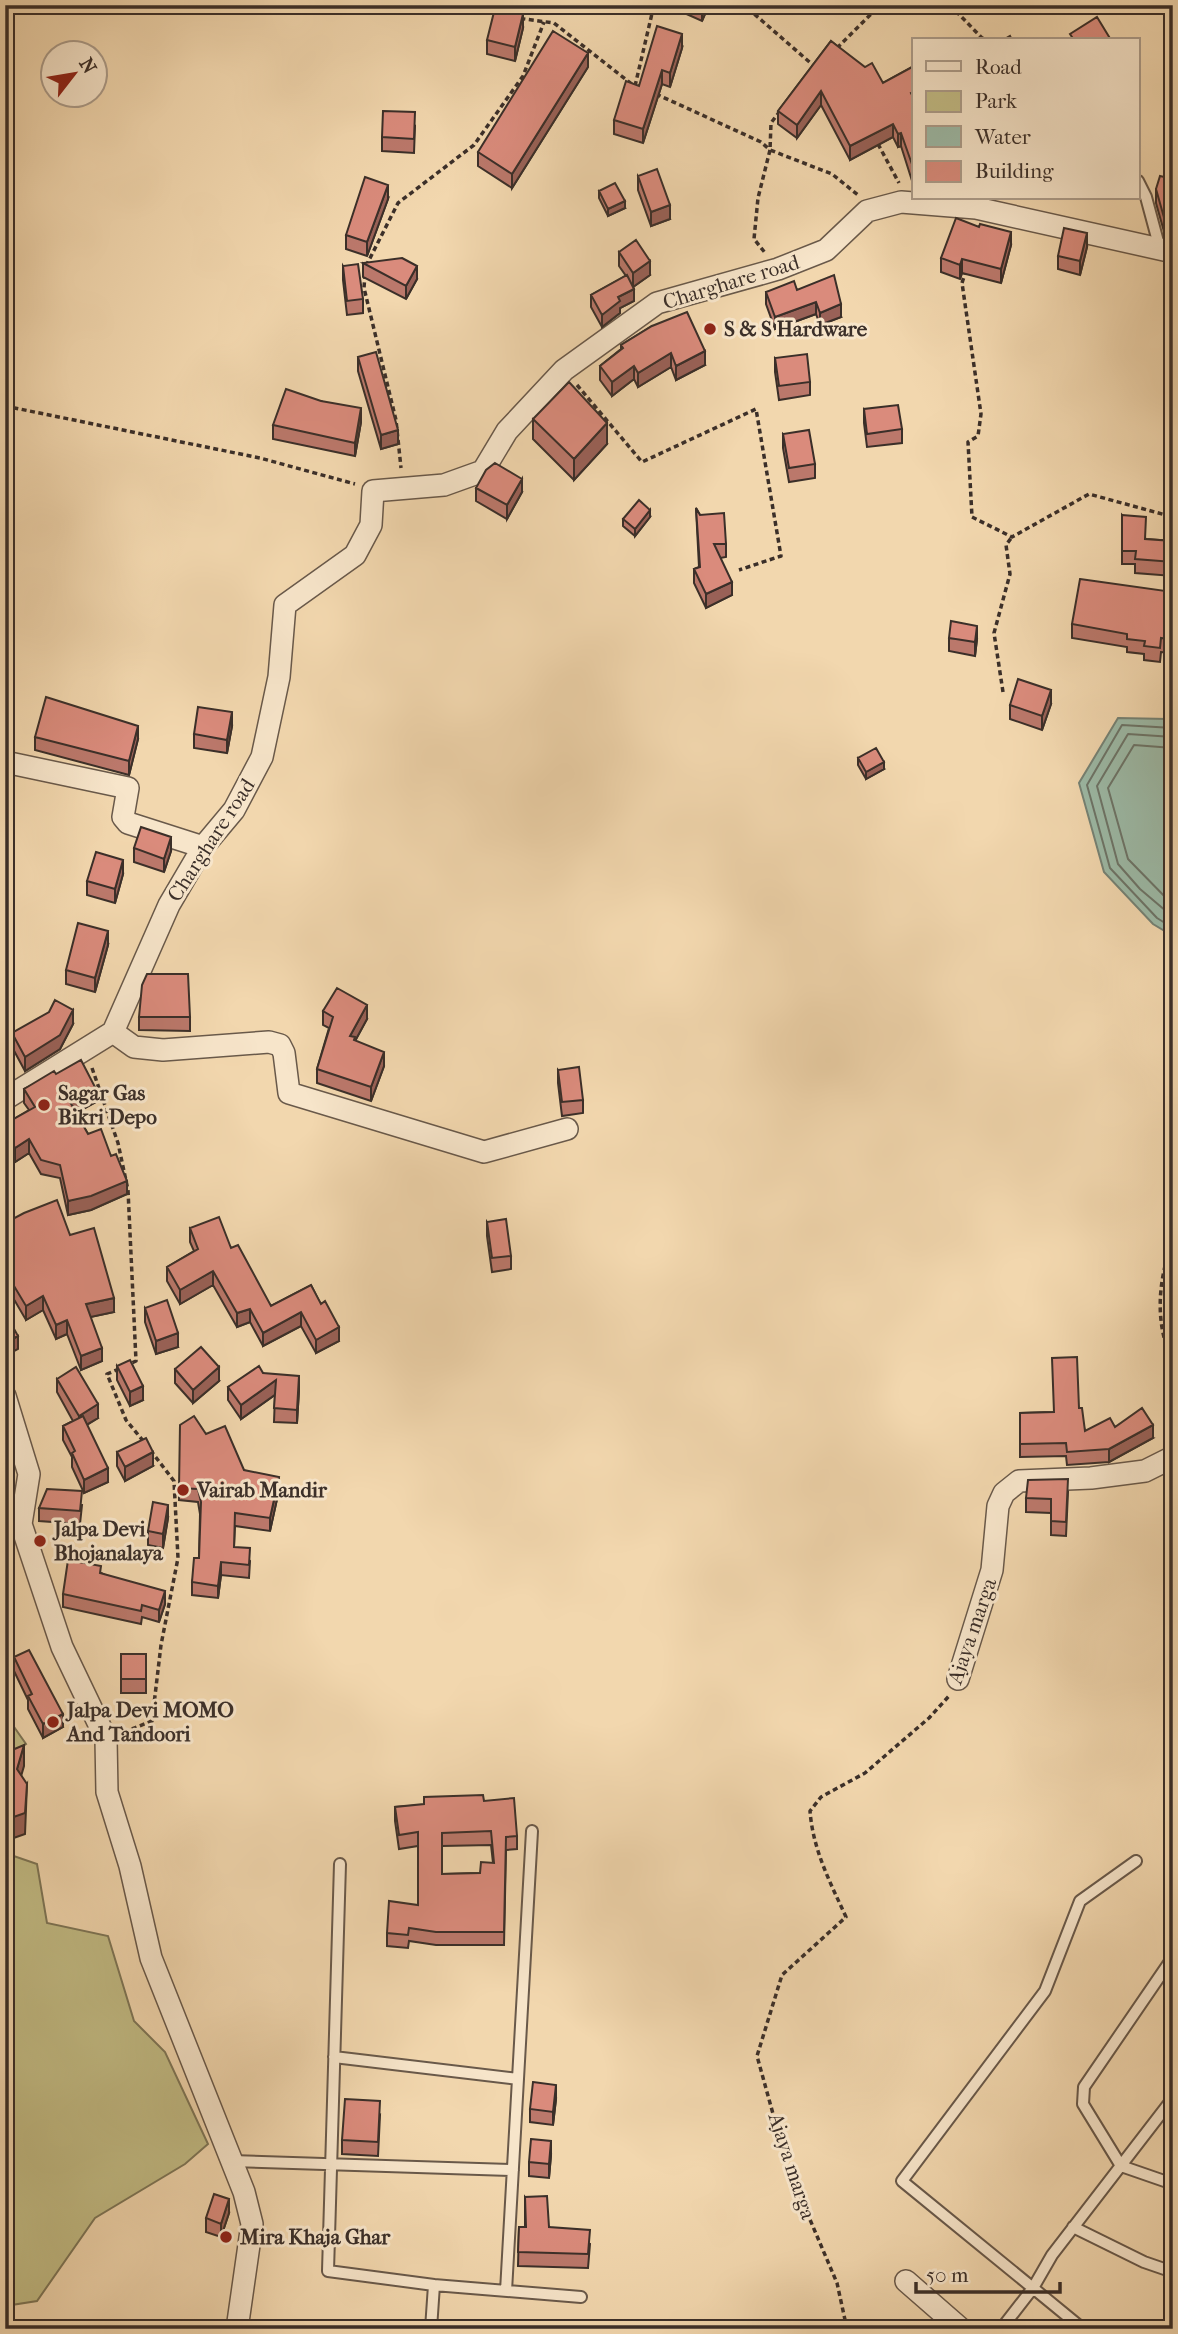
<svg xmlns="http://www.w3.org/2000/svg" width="1178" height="2334" font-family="'IM FELL French Canon',serif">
	<rect width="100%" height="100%" fill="#f2d7ae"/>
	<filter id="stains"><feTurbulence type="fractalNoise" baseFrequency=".00286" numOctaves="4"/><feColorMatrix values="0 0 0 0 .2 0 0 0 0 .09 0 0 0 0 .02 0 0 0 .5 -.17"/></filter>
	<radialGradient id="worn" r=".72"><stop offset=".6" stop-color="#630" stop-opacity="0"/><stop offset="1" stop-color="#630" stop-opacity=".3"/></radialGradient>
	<!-- green -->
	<path fill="#c2bc85" stroke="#7e7657" stroke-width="2" d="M5,1714L26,1744L5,1759Z
		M5,1853L37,1864L47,1923L108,1936L134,2021L165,2052L208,2144L185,2164L95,2218L37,2301L5,2306Z"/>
	<!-- water -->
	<path fill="#9cbaa7" stroke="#758275" stroke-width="2" d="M1118,718L1168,719L1173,724V936L1153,924L1104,872L1079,783Z"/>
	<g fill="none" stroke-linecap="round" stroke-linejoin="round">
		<!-- shore -->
		<path stroke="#6c7468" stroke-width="2" d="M1173,728L1122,725L1087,785L1110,868L1157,918L1173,928
			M1173,737L1128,734L1097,786L1118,864L1140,889L1173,917
			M1173,748L1134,745L1108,788L1128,859L1173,905"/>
		<!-- lane casing -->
		<g stroke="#69594a" stroke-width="14">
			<path id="lane" d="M1138,181L1146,197L1160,249
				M340,1864L328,2271L434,2285L431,2329
				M1173,1957L1084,2087L1083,2104L1121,2166L1173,2184
				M334,2057L518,2079
				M231,2161L513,2170
				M1073,2227L1144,2262L1173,2272
				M434,2285L581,2297
				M506,2291L532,1831
				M1001,2329L1033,2288L902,2181L1045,1991L1080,1901L1136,1861
				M1083,2329L1033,2288L1052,2255L1173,2098"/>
		</g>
		<!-- street casing -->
		<g stroke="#69594a" stroke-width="24">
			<path id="street" d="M5,762L128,788L123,817L128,823L203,847
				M113,1032L134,1047L163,1050L269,1042L280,1045L284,1053L289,1093L484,1152L567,1129
				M5,1099L113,1032L169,905L203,847L234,810L262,757L279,677L285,605L355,555L371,525L373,491L444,485L483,471L507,431L564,370L657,303L778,269L826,250L867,211L901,202L976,208L1173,252
				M5,1396L29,1474L21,1524L62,1647L106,1739L107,1792L130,1866L151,1958L244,2192L252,2224L237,2329
				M958,1679L992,1570L998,1506L1004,1493L1019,1481L1091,1478L1145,1471L1173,1457
				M906,2281L961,2329"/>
		</g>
		<!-- path -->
		<path stroke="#3b2f29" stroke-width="3.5" stroke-dasharray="5 3.5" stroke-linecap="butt" d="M513,5L517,18L554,23L633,85
			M722,5L752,12L814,66
			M950,5L982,38L990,40
			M837,48L880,5
			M635,86L654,5
			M656,94L761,142L770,150L758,198L754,239L766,254
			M780,111L771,123L770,150L832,174L858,195
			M878,144L899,183
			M366,266L398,203L474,145L523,76L544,22
			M966,270L962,283L981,414L978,436L968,442L972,517L1012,537L1089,494L1173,517
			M365,274L364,288L396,420L401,468
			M577,385L642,462L756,409L781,556L739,570
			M5,406L260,458L355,484
			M1003,692L994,633L1010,574L1006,545L1012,537
			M92,1068L118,1143L128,1190L136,1361L129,1364
			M1173,1241C1158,1279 1154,1324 1173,1362
			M119,1369L107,1374L126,1420L144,1442
			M124,1732L152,1721L161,1645L178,1558L174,1481L151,1451
			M847,2329L837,2283L788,2168L757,2056L782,1975L846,1917C830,1882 813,1850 810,1811L821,1797L865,1773L929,1718L949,1696"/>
		<!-- lane -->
		<use href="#lane" stroke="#f7e5ca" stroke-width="10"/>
		<!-- street -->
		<use href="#street" stroke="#f7e5ca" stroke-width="21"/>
	</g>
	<!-- wall -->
	<path fill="#bb786b" stroke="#3b2f29" stroke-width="2" fill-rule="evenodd" d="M682,5H709L702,21L682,12Z
		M523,28L515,61L487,54V40Z
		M831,41L883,83L914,66L913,184L901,146L898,147L893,137L850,160L821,105L797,138L778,124V111Z
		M682,48L670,87L662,84L643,143L614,134V120L639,86Z
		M588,67L512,188L478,166V152Z
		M415,126L414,153L382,151V137Z
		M638,176L670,219L651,226L638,190Z
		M1173,179V235H1165L1156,203V189Z
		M599,191L625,208L608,216L599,198Z
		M388,199L367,256L346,249V235Z
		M1011,245L1001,283L962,273L960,279L941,272V258Z
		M1087,247L1080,275L1058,269V256Z
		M619,252L650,275L633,287L634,301L620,308V313L602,327L591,307V295L626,276L619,266Z
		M363,263L417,279L406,299L363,277Z
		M343,266L363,299V313L347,315L343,280Z
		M797,290L841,317L820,325L816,314L775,329L766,304V292Z
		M652,326L705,365L676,380L671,367L638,387L634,379L612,396L600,380V366L621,349V345Z
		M358,357L398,444L381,449L358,371Z
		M775,358L810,382V395L779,400L775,372Z
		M321,401L361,422L355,456L273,439V425Z
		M864,409L902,429V443L867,447L864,423Z
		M533,419L607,444L574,480L533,439Z
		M783,434L815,464V478L789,482L783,448Z
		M476,488L522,492L507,519L476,501Z
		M696,508L700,515L726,544V557L720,558L732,595L706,608L694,583V569L699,567Z
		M1122,515L1146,539L1173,541V576L1135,573V564H1122Z
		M650,517L635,536L623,526V519Z
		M1173,592V653L1161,652L1160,662L1144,660V654L1127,652V647L1072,638V624Z
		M949,638L977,639L975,656L949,651Z
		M1051,704L1042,730L1010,719V705Z
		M232,726L227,753L194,748V734Z
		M35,737L138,739L129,775L35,750Z
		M858,758L884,769L866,779L858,765Z
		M134,848L171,851L164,872L134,862Z
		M123,874L115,903L87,895V881Z
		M108,945L95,992L66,984V970Z
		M323,1011L367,1019L355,1041L384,1066L371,1101L317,1083V1069L329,1028L323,1025Z
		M139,1017H190V1031L139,1030Z
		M73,1024L60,1049L25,1071L12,1047V1033Z
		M558,1070L583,1100V1113L562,1116L558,1083Z
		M56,1074L96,1102L76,1113L88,1134L111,1156L127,1194L91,1210L68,1215L60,1178L41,1174L29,1153L15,1162L5,1146V1124L29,1110L24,1103V1089Z
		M487,1222L511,1256V1269L492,1272L487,1236Z
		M5,1223L70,1235L114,1312L90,1317L102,1361L81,1370L67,1334L56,1339L43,1310L26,1320L5,1284Z
		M190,1228L231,1248L271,1306L311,1285L339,1341L316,1353L301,1326L263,1346L250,1322L237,1327L213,1285L180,1304L167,1281V1267L194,1251L190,1242Z
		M145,1308L178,1347L156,1354L145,1322Z
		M117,1366L143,1400L130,1406L117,1380Z
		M175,1369L219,1381L193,1403L175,1383Z
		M263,1373L299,1390L297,1423L274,1422L275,1395L241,1419L228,1400V1387Z
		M57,1379L98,1418L87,1425L108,1482L84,1493L72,1467V1457L63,1440V1426L73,1421L57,1392Z
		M1079,1408L1085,1431L1115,1427L1153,1438L1109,1462L1067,1465L1066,1456L1020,1457V1413L1053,1412Z
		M206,1434L244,1470L279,1490L270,1531L235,1526L234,1547L250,1561L249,1578L221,1575L218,1598L192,1595V1582L199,1558L200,1514L198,1502L179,1500V1488Z
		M117,1452L153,1466L125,1481L117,1466Z
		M1068,1492L1066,1536L1051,1535V1513L1026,1512V1498Z
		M82,1505L80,1524L39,1521V1508Z
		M168,1518L163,1548L148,1545V1531Z
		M101,1573L165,1604L159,1622L142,1617L141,1624L63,1607V1594Z
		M121,1654H146V1693H121Z
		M14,1657L63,1727L43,1738L28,1709V1700L14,1671Z
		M484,1801L517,1836V1849L506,1850L504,1945H436L409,1941L408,1948L387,1946V1933L418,1905V1846L399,1849L395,1821V1807ZM491,1845L493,1863L480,1873L442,1874V1846Z
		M556,2099L553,2125L530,2122V2109Z
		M380,2115L378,2156L342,2154V2140Z
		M551,2155L549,2178L529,2176V2162Z
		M525,2197L549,2227L590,2244L588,2268L518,2266L519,2227H525Z
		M229,2213L221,2237L206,2232V2218Z"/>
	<!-- shaded-wall -->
	<path fill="#996157" stroke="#3b2f29" stroke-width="2" d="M703,5H709L702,21V7Z
		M523,14V28L515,61V47Z
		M682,34V48L670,87V73Z
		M588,53V67L512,188V174Z
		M662,70V84L643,143V129Z
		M821,91V105L797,138V125Z
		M893,124V137L850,160V146Z
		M901,133V146L898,147V134Z
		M388,185V199L367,256V242Z
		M625,201V208L608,216V209Z
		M670,205V219L651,226V212Z
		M1011,232V245L1001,283V269Z
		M1087,233V247L1080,275V261Z
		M962,259V273L960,279V265Z
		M650,261V275L633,287V273Z
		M417,266V279L406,299V286Z
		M634,289V301L620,308V313L602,327V315L618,297Z
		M816,302V314L775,329V317Z
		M841,304V317L820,325V313Z
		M705,351V365L676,380V366Z
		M671,353V367L638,387V373Z
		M634,366V379L612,396V382Z
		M361,408V422L355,456V443Z
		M607,423V444L574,480V459Z
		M398,430V444L381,449V435Z
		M522,479V492L507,519V505Z
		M650,510V517L635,536V529Z
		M732,582V595L706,608V594Z
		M977,626V639L975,656V642Z
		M1051,690V704L1042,730V716Z
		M232,712V726L227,753V740Z
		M138,726V739L129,775V761Z
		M884,762V769L866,779V772Z
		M11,763V777L5,800V786Z
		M171,837V851L164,872V859Z
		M123,860V874L115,903V889Z
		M108,931V945L95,992V978Z
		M367,1005V1019L355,1041L350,1036Z
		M73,1010V1024L60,1049L25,1071V1057Z
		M384,1052V1066L371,1101V1087Z
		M96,1089V1102L70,1116V1102Z
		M29,1139V1153L15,1162V1148Z
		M127,1181V1194L91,1210L68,1215V1201Z
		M213,1271V1285L180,1304V1290Z
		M43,1296V1310L26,1320V1306Z
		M114,1298V1312L86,1318V1304Z
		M250,1309V1322L237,1327V1313Z
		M301,1312V1326L263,1346V1333Z
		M67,1320V1334L56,1339V1325Z
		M339,1327V1341L316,1353V1340Z
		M178,1333V1347L156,1354V1341Z
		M18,1336V1349L5,1356V1343Z
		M102,1348V1361L81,1370V1356Z
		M219,1367V1381L193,1403V1390Z
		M299,1376V1390L297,1423V1410Z
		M276,1380V1394L241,1419V1405Z
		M143,1386V1400L130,1406V1392Z
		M98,1404V1418L79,1429V1416Z
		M1153,1425V1438L1109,1462V1449Z
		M153,1452V1466L125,1481V1467Z
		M108,1468V1482L84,1493V1480Z
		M279,1477V1490L270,1531V1518Z
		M168,1505V1518L163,1548V1534Z
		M221,1562V1575L218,1598V1586Z
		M165,1591V1604L159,1622V1610Z
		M63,1714V1727L43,1738V1724Z
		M24,1745V1766L17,1790V1769Z
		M27,1784L25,1834L5,1841V1820Z
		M556,2085V2099L553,2125V2112Z
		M551,2141V2155L549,2178V2164Z
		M229,2199V2213L221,2237V2224Z"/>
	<!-- building -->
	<path fill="#da8b7c" stroke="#3b2f29" stroke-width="2" fill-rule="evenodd" d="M495,8L523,14L515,47L487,40Z
		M1097,17L1111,40H1074L1070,34Z
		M657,26L682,34L670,73L662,70L643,129L614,120L626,81L639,86Z
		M553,31L588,53L512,174L478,152Z
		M1010,36L1012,40H1003Z
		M831,41L865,67L872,63L883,83L914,66V92L911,93L914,99V170L901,133L898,134L893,124L850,146L821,91L797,125L778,111Z
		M383,111L415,112L414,139L382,137Z
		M657,169L670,205L651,212L638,176Z
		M1160,176L1173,179V221H1165L1156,189Z
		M365,177L388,185L367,242L346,235Z
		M615,183L625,201L608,209L599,191Z
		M956,218L979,227L980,224L1011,232L1001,269L962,259L960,265L941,258Z
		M1064,228L1087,233L1080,261L1058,256Z
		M636,240L650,261L633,273L619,252Z
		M402,258L417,266L406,286L363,263Z
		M358,264L363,299L347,301L343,266Z
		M627,275L634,289L618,297L620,301L602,315L591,295Z
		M834,275L841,304L820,313L816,302L775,317L766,292L794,281L797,290Z
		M687,312L705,351L676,366L671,353L638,373L634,366L612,382L600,366L623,348L621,345L652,326Z
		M376,352L398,430L381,435L358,357Z
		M807,354L810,382L779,386L775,358Z
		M569,382L607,423L574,459L533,419Z
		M286,389L321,401L361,408L355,443L273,425Z
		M898,405L902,429L867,434L864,409Z
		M809,430L815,464L789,468L783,434Z
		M495,463L522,479L507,505L476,488L486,470Z
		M639,500L650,510L635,529L623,519Z
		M696,508L700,515L724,513L726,544H714L732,582L706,594L694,569L700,567Z
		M1122,515L1146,517L1145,539L1173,541V562L1135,559L1136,551H1122Z
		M1080,579L1173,592V640L1161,638L1160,648L1144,646L1145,641L1127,639V634L1072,624Z
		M951,621L977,626L975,642L949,638Z
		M1018,679L1051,690L1042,716L1010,705Z
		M46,697L138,726L129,761L35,737Z
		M198,707L232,712L227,740L194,734Z
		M876,748L884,762L866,772L858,758Z
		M5,761L11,763L5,786Z
		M141,827L171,837L164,859L134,848Z
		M96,852L123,860L115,889L87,881Z
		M78,923L108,931L95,978L66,970Z
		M147,974H188L190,1017H139L142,985Z
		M337,988L367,1005L350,1036L355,1037L354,1040L384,1052L371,1087L317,1069L333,1017L323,1011Z
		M55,1000L73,1010L60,1035L25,1057L12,1033L49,1012Z
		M81,1060L96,1089L70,1102L88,1134L101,1129L111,1156L116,1154L127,1181L91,1196L68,1201L60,1165L41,1160L29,1139L15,1148L5,1132V1124L35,1107L24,1089L54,1071L56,1074Z
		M579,1067L583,1100L562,1102L558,1070Z
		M57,1200L70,1235L94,1228L114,1298L86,1304L102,1348L81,1356L67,1320L56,1325L43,1296L26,1306L5,1271V1223L24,1213Z
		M219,1217L231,1248L238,1245L271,1306L311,1285L321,1304L325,1301L339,1327L316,1340L301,1312L263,1333L250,1309L237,1313L213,1271L180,1290L167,1267L198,1249L190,1228Z
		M506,1219L511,1256L492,1258L487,1222Z
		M167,1300L178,1333L156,1341L145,1308Z
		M8,1318L18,1336L5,1343V1319Z
		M201,1347L219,1367L193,1390L175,1369Z
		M1077,1357L1079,1408H1082L1085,1431L1110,1418L1115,1427L1142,1408L1153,1425L1109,1449L1067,1452L1066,1443L1020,1444V1413L1054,1412L1052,1358Z
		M130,1360L143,1386L130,1392L117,1366Z
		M259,1366L263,1373L299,1376L297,1410L274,1408L276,1380L241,1405L228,1387Z
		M76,1367L98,1404L79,1416L57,1379Z
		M83,1416L108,1468L84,1480L72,1453L75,1451L63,1426Z
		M194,1416L206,1434L225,1426L244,1470L279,1477L270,1518L235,1513L234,1547L250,1548L249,1565L221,1562L218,1586L192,1582L194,1558H199L201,1502L198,1489L179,1488L180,1425Z
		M146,1438L153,1452L125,1467L117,1452Z
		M1068,1479L1066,1522L1051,1521V1499L1026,1498L1028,1480Z
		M47,1489L82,1491L80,1511L39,1508Z
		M153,1502L168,1505L163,1534L148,1531Z
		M68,1560L101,1566L100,1573L165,1591L159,1610L142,1605L141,1611L63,1594Z
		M29,1650L63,1714L43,1724L28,1696L32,1694L14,1657Z
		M121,1654H146V1679H121Z
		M24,1745L17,1769L27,1784L25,1813L5,1820V1753Z
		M483,1795L484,1801L514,1798L517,1836L506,1837L504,1932H436L409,1928L408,1935L387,1933L389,1901L418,1905V1832L399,1835L395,1807L424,1804V1797ZM491,1831L494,1863L481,1862L480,1873L442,1874V1833Z
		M533,2082L556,2085L553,2112L530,2109Z
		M345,2099L380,2101L378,2142L342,2140Z
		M531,2139L551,2141L549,2164L529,2162Z
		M214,2194L229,2199L221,2224L206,2218Z
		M547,2196L549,2227L590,2230L588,2254L518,2252L519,2227H526L525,2197Z"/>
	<!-- markers -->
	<g fill="#8f2418" stroke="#f7e5ca" stroke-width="2.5">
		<circle cx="710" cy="329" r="7"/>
		<circle cx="44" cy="1105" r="7"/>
		<circle cx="183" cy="1490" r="7"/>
		<circle cx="40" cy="1541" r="7"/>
		<circle cx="53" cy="1722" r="7"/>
		<circle cx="226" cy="2237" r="7"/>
	</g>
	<g text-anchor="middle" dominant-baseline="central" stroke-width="6" stroke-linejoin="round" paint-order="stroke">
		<!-- street labels -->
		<g font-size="21" fill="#3b2f29" stroke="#f7e5ca">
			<text transform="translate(731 282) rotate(-17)">Charghare road</text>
			<text transform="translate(211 840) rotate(-57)">Charghare road</text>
			<text transform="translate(972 1631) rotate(-71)">Ajaya marga</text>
			<text transform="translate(792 2166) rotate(72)">Ajaya marga</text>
		</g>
		<!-- poi labels -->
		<g font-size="21" font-weight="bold" fill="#3b2f29" stroke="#f7e5ca" text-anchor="start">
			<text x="724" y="329">S &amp; S Hardware</text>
			<text x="58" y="1093">Sagar Gas<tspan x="58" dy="24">Bikri Depo</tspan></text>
			<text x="197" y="1490">Vairab Mandir</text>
			<text x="54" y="1529">Jalpa Devi<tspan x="54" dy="24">Bhojanalaya</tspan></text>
			<text x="67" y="1710">Jalpa Devi MOMO<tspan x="67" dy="24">And Tandoori</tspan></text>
			<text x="240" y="2237">Mira Khaja Ghar</text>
		</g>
	</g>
	<!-- margin -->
	<rect width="1178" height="2334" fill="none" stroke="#f2d7ae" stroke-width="28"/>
	<rect x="7" y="7" width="1164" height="2320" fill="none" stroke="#3b2f29" stroke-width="3.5"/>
	<rect x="14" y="14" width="1150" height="2306" fill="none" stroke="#3b2f29" stroke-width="2"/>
	<!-- legend -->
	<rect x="912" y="38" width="228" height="161" fill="#f7e5ca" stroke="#ac9c8a" stroke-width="2"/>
	<rect x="926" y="61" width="35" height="10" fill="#f7e5ca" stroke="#ac9c8a" stroke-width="2"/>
	<text x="975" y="74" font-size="21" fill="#3b2f29">Road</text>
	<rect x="926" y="91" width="35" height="21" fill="#c2bc85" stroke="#ac9c8a" stroke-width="2"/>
	<text x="975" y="108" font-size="21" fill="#3b2f29">Park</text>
	<rect x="926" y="126" width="35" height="21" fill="#9cbaa7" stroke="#ac9c8a" stroke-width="2"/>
	<text x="975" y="144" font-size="21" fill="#3b2f29">Water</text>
	<rect x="926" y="161" width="35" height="21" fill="#da8b7c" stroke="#ac9c8a" stroke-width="2"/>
	<text x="975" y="178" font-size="21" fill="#3b2f29">Building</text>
	<!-- north arrow -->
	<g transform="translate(74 74) rotate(59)"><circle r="33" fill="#f7e5ca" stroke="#ac9c8a" stroke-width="2"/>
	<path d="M0-5L12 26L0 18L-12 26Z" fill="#8f2418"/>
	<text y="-10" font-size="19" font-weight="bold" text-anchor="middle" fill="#3b2f29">N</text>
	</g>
	<!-- scale -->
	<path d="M916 2282v10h144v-10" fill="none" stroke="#3b2f29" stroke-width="3.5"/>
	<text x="926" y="2282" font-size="21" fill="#3b2f29" stroke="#f7e5ca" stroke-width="5" paint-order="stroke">50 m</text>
	<rect width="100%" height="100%" filter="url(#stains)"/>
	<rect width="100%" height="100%" fill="url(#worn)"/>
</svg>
